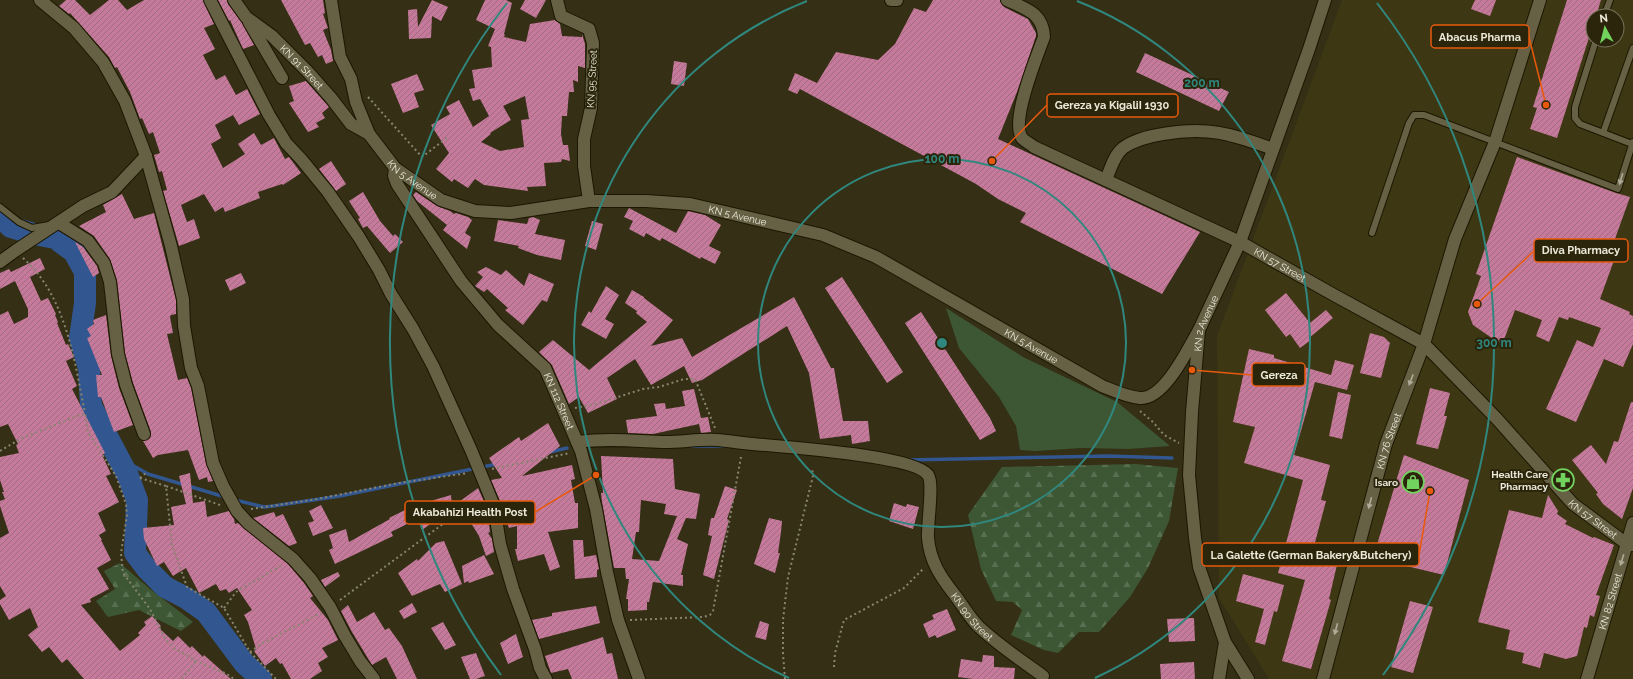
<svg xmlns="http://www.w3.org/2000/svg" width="1633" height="679" font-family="Raleway,sans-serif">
	<defs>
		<pattern id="forest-firs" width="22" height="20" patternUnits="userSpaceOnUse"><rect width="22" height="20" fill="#3d5734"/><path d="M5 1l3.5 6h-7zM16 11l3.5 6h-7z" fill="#596f51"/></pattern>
		<pattern id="building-hatch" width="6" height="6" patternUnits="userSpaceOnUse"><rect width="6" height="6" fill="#c67a9b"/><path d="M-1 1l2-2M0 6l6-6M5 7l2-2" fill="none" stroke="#a06a80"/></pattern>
	</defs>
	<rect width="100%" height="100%" fill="#342f15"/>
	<!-- built -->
	<path fill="#3e3714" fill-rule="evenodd" d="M1342,0H1633V679H1269L1219,598L1217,336ZM1593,16H1617V40H1593Z"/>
	<!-- grass -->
	<path fill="#3d5734" d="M946,308L1023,357L1117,402L1170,446L1128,449L1082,448L1035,451L1020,450L1016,426L999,397L959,348Z"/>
	<!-- forest -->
	<path fill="url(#forest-firs)" d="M1135,464L1178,468L1169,521L1148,568L1130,597L1099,632H1079L1058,653L1044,650L1011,635L1022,610L1013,602L996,601L981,569L968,515L1002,467Z
		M120,563L150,589L193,622L181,631L139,610L108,617L96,601L115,589L104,571Z"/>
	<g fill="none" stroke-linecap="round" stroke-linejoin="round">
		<!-- stream -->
		<path stroke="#32568f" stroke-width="3.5" d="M692,446H724
			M550,452L567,448
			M118,457L148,474L225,497
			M907,460L1109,456L1172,458
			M235,500L264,507L273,506L340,496L497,464"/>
		<!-- river -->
		<path stroke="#32568f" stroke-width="22" d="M0,217L11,227L34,234L55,238L74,252L85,272V303L80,338L89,368L91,406L128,476L137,500L135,553L147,569L165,587L186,598L206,612L244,663L261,679"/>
	</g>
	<!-- building -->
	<path fill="url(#building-hatch)" fill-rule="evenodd" d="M66,0H75L90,15L109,0H118L127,10L144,0H203L214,24L204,28L215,49L203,55L216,80L225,75L236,95L247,89L260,114L239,125L233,115L215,125L221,138L211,144L223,168L245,154L238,144L254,133L261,145L274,138L285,159L289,157L301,173L283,185L282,184L258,192L260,198L225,212L223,207L215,212L204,194L181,205L187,222L194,219L200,238L179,246L163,191L167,190L162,171L159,172L154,155L160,153L153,132L149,134L142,118L140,119L130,92L117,67L115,68L109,57L70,13L69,14L59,6Z
		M218,0H227L228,4L242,23L254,45L243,49L230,20L229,21Z
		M281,0H323L325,13L323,14L328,28L323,30L331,50L333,61L326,64L322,55L318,57L310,43L305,45Z
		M432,0L448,7L441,21L432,16L431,38L409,39L408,10L417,9L418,27Z
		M485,0H506L512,3L504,34L505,35L504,37L526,42L530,24L555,20L560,24L562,36L582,37V34L585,44V68L578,66V82L573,80L574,92H569L567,116H562L561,134L563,145H568L570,161L562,159L561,162L544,163L546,186L527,187L528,191L484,185L475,179L468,188L454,179L452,182L436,169L449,153L431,125L450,114L446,107L459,100L473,127L489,116L480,99L473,101L469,89L475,88L472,70L492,67L491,47L488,46L495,29L476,20ZM525,96L529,119L521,120L524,147L500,151L481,142L491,134L490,133L511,120L503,106Z
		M525,0H546L536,18L520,9Z
		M933,0H1000L1004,7L1028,19L1036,33V36L1017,92L998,139L1200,232L1162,294L1020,222L1026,213L998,199L976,184L800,89L797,94L788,90L795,73L817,83L836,52L878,60L895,44L914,8L926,12Z
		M1475,0H1496L1490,16L1471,9Z
		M1567,0H1601L1596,16H1593V25L1557,138L1530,129L1537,108L1533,107Z
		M1145,53L1229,92L1219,111L1136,72Z
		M674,61L687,63L684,86L671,84Z
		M417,74L424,90L414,93L419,107L403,113L391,84Z
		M306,81L329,107L322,113L325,118L316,123L319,127L308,132L289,103L294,101L289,86Z
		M1517,157L1616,193L1630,197L1611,250L1617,252L1600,299L1630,312L1629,314L1633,316V344L1623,367L1604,359L1576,422L1546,409L1577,340L1593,347L1601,328L1569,317L1568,320L1559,317L1549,342L1536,336L1542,320L1515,310L1502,345L1473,325L1468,312L1481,276L1476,274Z
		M331,161L346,184L336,191L319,169Z
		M363,192L380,221L393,236L395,234L403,242L390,253L367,226L363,228L358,219L360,218L349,201Z
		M416,192L437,206L450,211L454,214L456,213L468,217L472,220L465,233L471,237L467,249L443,230L447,225L417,201L413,195Z
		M122,194L134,219L154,213L176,300V314L171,315L170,317L173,333L167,334L178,380L187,378L191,388L206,464L213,481L208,482L207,477L199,480L188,450L158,455L153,458L143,441L150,438L151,432L133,383L125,353L117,280L110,259L94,236L79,226L106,212L103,205Z
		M629,208L676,233L688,211L705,215L721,225L709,246L721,252L715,264L701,257L700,259L662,238L660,241L646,233L644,237L629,229L633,221L624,217Z
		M533,217L540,220L535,234L565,240L561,260L537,255L518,248L519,246L494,241L498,220L527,224L529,218Z
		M592,221L603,224L596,250L585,246Z
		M75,242L83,247L97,266L99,273L93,277Z
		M40,258L45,269L30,277L41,301L48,298L56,314L55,315L58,322L57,323L66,345L68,344L74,357L66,361L77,386L72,389L105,453L102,455L111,474L106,476L119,502L98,513L106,531L99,535L102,540H101L111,560L97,568L109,589L90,599L91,602L81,605L120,651L140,635L138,633L146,625L144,622L152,616L161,626L159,628L173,641L178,636L190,648L192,646L203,657L204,655L231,679H84L67,659L62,663L49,647L42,652L28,635L38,627L30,608L9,620L0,604V600L6,596L0,586V538L9,533L0,506V501L5,499L2,492H4L0,480V457L19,453L16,445L18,444L8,424L0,427V315L8,311L14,324L28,317V309L15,281L0,289V273L9,269L11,272Z
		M486,267L501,275L506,270L524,286L529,273L554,284L547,302L542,300L523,325L505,310L508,308L487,289L484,292L475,286L483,277L477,272Z
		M241,273L246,283L230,291L225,280Z
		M842,277L903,372L887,383L825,288Z
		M606,286L619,295L605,319L614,324L606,339L581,325L589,311L591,313Z
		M632,290L644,297V298L673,320L651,346L682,338L692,357L794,297L831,368H834L843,421H868L870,441L852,444L851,435L820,439L809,373L787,326L702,380L692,383L684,366L651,385L635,359L607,378L617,399L588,413L579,397L569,404L552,365L539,352L553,340L589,370L647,322L636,313L637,311L625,303Z
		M1286,293L1310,323L1326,310L1333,318L1309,338L1311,340L1300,348L1290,334L1286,337L1265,310Z
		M921,312L990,418L996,431L980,440L905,323Z
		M106,315L111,356L119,388L133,425L114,432L101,397H98L96,375H102L87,338L91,336L87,329L94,324L93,320Z
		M1370,333L1384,337L1390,343L1381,378L1360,373Z
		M1249,349L1274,355V358L1331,375L1335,360L1354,365L1347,390L1315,382L1294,455L1330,465L1321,500L1326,501L1313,550L1339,556L1329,599L1331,600L1311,669L1282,661L1305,580L1278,573L1303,480L1244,463L1255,427L1233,422Z
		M1430,388L1450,393L1444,416H1447L1438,449L1416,444Z
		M694,389L701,418L708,417L711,432L701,433L699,424L653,434L628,433L626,420L657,416L654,404L665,403L666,409L685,406L682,391Z
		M1338,392L1351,395L1342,439L1329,436Z
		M1631,402H1633V488L1622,519L1603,504L1596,494L1598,493L1572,460L1591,445L1606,464L1614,441L1618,442Z
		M548,423L560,446L522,476L572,465L575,479L571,480L575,503H578V528L548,532L560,567L550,571L544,554L518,561L515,549H517V526L509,528L507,522L504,524L501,503L491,480L502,478L489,458L519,437L521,441Z
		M1404,455L1469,480L1444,575L1373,558Z
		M601,456L673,459L675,489L700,494L696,519L686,518L677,539L688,544L681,575H683V586L653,582L649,602H647V610L628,611V599H626L629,579H626L625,568H614L602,502L601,493H603ZM641,500L666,504L664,514L677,516L659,561L632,559L636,532H639Z
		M190,473L193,503L205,501L207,517L229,511L234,519L235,524L238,523L288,564L304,583L313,596L310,598L328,620L338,640L322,648L328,657L318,663L322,671L310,679H291L282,663L280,664L276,658L265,666L254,651L256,649L248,622L244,615L252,610L237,588L229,593L226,589L220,591L216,584L199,593L186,568L173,576L164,562L157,566L144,539L143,528L174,525L171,507L186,504L179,476Z
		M725,486L737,490L727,519L729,520L714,579L703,575L712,536L708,535L711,518H714Z
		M478,488L487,508L490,532L488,533L492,539L494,552L486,556L479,536L468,518L458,523L457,512L440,517L422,530L417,515L434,500L451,495L452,507Z
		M1548,495L1558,511L1557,514L1567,521L1565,524L1593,538L1594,537L1614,545L1596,595L1600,596L1594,617L1590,615L1587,628L1584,627L1577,656L1566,659L1544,653L1540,668L1522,663L1524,653L1506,649L1510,630L1478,622L1509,510L1542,518Z
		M894,503L906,507L907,504L919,507L913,529L889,521Z
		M321,505L333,528L313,536L308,523L314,521L309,511Z
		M407,509L411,522L391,532L393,536L335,564L329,550L333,548L329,535L346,529L349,542L390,519L389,518Z
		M274,512L276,517L283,514L297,543L289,546L253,518Z
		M769,518L782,521L781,532L778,553H780L775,573L754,564Z
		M573,540H583L584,557L596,555L599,569L597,570V577L575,579Z
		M444,541L462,584L445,592L440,584L412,596L398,573L417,559L418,561L436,543Z
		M484,555L494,574L469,583L468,581L464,583L462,566Z
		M338,572L340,576L325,587L321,580Z
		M1243,574L1284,585L1277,612L1274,611L1265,645L1255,642L1264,609L1236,601Z
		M1410,601L1433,607L1413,673L1391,667Z
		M412,603L417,612L404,619L399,611Z
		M348,605L357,622L374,612L385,630L389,628L402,646L417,679H397L386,657L372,665L352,632L341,611Z
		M596,606L600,623L539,639L532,620L552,616V613Z
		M947,609L956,630L937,638L935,635L929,638L923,624L934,619L932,615Z
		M1194,618L1195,641L1169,642L1167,619Z
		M760,621L769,624L766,640L755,637Z
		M443,622L456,645L445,650L431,628Z
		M516,634L523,657L508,664L500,643Z
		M603,637L607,654L612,653L618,679H572L568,669L551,673L545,656Z
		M476,653L485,676L476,679H470L461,657Z
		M983,655L994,656V667L1015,668L1014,679H973L958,677L961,659L982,662Z
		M1194,662L1195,679H1161L1160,664Z"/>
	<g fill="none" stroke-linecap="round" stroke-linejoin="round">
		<!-- lane casing -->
		<g stroke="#1c1700" stroke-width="8">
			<path id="lane" d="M1604,16L1610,0
				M1596,40L1575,107V118L1580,124L1632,144
				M1603,133L1633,48
				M0,207L19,222L32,228L49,225
				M1372,233L1409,123L1414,115H1424L1618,189L1633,142"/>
		</g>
		<!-- street casing -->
		<g stroke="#1c1700" stroke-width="14">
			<g id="street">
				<path d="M40,0L74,28L103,62L125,101L146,156L171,246L183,299L184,326L191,368L198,386L213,463L223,486L237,511L248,523L293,559L310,578L330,607L345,636L360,661L374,679"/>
				<path d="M210,0L269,115L286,143L301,159L328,192L359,237L379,270L391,294L413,329L433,366L471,450L494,506L500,544L513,589L535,649L540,668L546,679"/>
				<path id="s1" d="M234,0L246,17L272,36L308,72L331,98L351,124L369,134"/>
				<path d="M557,0L561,16L589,29L593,43L591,108L584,139V166L589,201"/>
				<path d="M891,0H897"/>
				<path d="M1007,0C1026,9 1043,13 1044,37C1037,56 1010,121 1022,138C1024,141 1031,144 1034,147L1240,242"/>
				<path d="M249,22L282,78"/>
				<path d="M1106,180C1110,170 1114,155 1123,148C1134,140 1150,136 1163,134C1207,126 1232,134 1273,149"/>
				<path d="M59,223L88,241L104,263L110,282L118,354L126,385L144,434"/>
				<path d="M0,262L15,251L83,206L112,192L146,156"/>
				<path id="s2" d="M577,442C607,438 636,441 665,442C682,442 700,439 717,440C729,441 741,443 753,444C782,447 914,455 928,475C934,483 927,524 928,538C930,561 940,576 954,594C962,604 969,617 978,626C998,645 1021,660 1043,676"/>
				<path d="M1219,679L1225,642"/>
				<path id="s3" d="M1323,679L1386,444L1424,344L1497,419L1573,504L1627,544L1633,545"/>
				<path id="s4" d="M1587,679L1633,523"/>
			</g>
		</g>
		<!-- secondary casing -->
		<g stroke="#1c1700" stroke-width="14">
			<g id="secondary">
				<path id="s5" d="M331,0L340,57L351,79L356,102L369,134L395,168L441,200L475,211L511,213L589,201H646L690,204L823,235L876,257L1102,386C1114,391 1127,397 1140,398C1164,400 1188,349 1199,330"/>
				<path id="s6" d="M395,168L394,176L397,184L461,281L498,325L545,368L581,451L596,509L607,572L618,620L639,679"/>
				<path id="s7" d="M1240,242L1334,295L1424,344L1455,239L1495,142L1540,0"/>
				<path id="s8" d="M1248,679L1225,642L1199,567L1195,538L1189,475L1192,412L1199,330L1240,242L1309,49L1325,0"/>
			</g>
		</g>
		<!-- path -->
		<path stroke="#898570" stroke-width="2" stroke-dasharray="2 3" stroke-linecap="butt" d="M368,97L422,157L448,137
			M23,258C66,296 74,359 85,413
			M575,408L596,404L643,389L659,387L684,379H695L715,428
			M1140,411L1153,422L1164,435L1179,443
			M0,451L22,438L85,413L88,432L116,476L126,504L127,515L121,553L123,573L150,609L165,639L174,648L196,661L227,674L234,679
			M492,469L570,453
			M140,478L166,486
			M140,478L147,472
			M220,505L166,486L172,545L187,587L224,608L250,652L276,679
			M251,509L317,499L399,483L468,473
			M340,600L451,518
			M224,608L236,592L282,565
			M630,620L703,617L710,615L713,611L741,457
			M250,652L261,644L321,613
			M834,667L835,653L844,620L904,588L923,569
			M182,679L196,661
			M785,679L783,654V620L788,577L813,476L812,468"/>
		<!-- lane -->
		<use href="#lane" stroke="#666045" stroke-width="6"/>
		<!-- street -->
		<use href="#street" stroke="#666045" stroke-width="12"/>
		<!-- secondary -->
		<use href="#secondary" stroke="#666045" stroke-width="12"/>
	</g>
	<!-- one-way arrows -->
	<defs><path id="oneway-solid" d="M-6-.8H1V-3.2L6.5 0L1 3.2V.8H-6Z"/></defs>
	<g fill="#b0ab96">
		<use href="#oneway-solid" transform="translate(1621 179) rotate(107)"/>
		<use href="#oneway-solid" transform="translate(1411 380) rotate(111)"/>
		<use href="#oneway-solid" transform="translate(1370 503) rotate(105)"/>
		<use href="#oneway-solid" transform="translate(1622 560) rotate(107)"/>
		<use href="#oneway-solid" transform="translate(1336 629) rotate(105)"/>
	</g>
	<!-- distance rings -->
	<g fill="none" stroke="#30877e" stroke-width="2">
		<circle cx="942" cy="343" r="184"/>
		<path d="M789 678A368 368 0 0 1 807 1M1077 1A368 368 0 0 1 1095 678"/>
		<path d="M501 675A552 552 0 0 1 507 3M1377 3A552 552 0 0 1 1383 675"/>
	</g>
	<!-- icons -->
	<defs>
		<g id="pharmacy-ring" transform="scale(1.15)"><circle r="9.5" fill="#2a250b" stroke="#72d25e" stroke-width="1.5"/><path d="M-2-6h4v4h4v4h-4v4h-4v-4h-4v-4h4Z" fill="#72d25e"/></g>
		<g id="shop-ring" transform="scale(1.15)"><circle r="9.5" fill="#2a250b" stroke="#72d25e" stroke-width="1.5"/><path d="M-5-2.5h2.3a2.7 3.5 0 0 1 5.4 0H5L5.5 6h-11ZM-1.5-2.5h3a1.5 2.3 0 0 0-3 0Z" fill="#72d25e"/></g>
	</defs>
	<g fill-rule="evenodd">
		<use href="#pharmacy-ring" x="1563" y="480"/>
		<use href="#shop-ring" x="1413" y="482"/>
	</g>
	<g text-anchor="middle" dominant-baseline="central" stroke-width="4" stroke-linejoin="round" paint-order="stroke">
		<!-- street labels -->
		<g font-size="10" fill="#ece9d9" stroke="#2a250b">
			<text stroke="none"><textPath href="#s1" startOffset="96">KN 91 Street</textPath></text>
			<text transform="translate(592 79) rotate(-87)">KN 95 Street</text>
			<text stroke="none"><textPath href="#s5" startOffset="204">KN 5 Avenue</textPath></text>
			<text stroke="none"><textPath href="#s5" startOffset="540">KN 5 Avenue</textPath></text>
			<text stroke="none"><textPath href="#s7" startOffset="46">KN 57 Street</textPath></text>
			<text stroke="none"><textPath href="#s8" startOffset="369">KN 2 Avenue</textPath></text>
			<text stroke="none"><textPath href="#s5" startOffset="864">KN 5 Avenue</textPath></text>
			<text stroke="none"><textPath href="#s6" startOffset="290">KN 112 Street</textPath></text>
			<text stroke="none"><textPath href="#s3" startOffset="247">KN 76 Street</textPath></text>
			<text stroke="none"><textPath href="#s3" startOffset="594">KN 57 Street</textPath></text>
			<text stroke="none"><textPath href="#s4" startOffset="81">KN 82 Street</textPath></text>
			<text stroke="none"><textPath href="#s2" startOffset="511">KN 90 Street</textPath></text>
		</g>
		<!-- poi labels -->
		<g font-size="10" font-weight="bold" fill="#ece9d9" stroke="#2a250b" text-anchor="end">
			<text x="1548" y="474">Health Care<tspan x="1548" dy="12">Pharmacy</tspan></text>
			<text x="1398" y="482">Isaro</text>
		</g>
	</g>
	<circle cx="942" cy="343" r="6" fill="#30877e" stroke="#2a250b" stroke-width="2"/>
	<g font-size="12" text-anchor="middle" font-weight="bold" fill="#30877e" stroke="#2a250b" stroke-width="4" stroke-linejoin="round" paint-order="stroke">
		<text x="1202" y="87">200 m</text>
		<text x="942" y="163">100 m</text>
		<text x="1494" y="347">300 m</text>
	</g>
	<!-- callouts -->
	<path fill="none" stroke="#e8590c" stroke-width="1.5" d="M1546 105L1529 37M992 161L1047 105M1477 304L1534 251M1192 370L1252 375M596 475L535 512M1430 491L1419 555"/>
	<g fill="#e8590c" stroke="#2a250b" stroke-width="1.5">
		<circle cx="1546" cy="105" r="4"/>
		<circle cx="992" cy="161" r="4"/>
		<circle cx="1477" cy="304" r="4"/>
		<circle cx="1192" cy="370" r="4"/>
		<circle cx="596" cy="475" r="4"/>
		<circle cx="1430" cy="491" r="4"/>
	</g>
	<g fill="#2a250b" stroke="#e8590c" stroke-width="1.5">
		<rect x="1431" y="25" width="98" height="23" rx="4"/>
		<rect x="1047" y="94" width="131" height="23" rx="4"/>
		<rect x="1534" y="239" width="94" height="23" rx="4"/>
		<rect x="1252" y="363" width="53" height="23" rx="4"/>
		<rect x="405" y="501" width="130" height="23" rx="4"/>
		<rect x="1202" y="543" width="217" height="23" rx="4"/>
	</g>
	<g font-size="11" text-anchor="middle" font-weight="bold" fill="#ece9d9">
		<text x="1480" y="41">Abacus Pharma</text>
		<text x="1112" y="109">Gereza ya KigaliI 1930</text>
		<text x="1581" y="254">Diva Pharmacy</text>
		<text x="1279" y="379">Gereza</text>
		<text x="470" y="516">Akabahizi Health Post</text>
		<text x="1311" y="559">La Galette (German Bakery&amp;Butchery)</text>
	</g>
	<!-- north arrow -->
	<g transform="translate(1605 28) rotate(353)"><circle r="19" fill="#2a250b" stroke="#78735d"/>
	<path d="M0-3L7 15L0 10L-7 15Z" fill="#72d25e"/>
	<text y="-6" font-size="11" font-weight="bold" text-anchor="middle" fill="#ece9d9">N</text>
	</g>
</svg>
